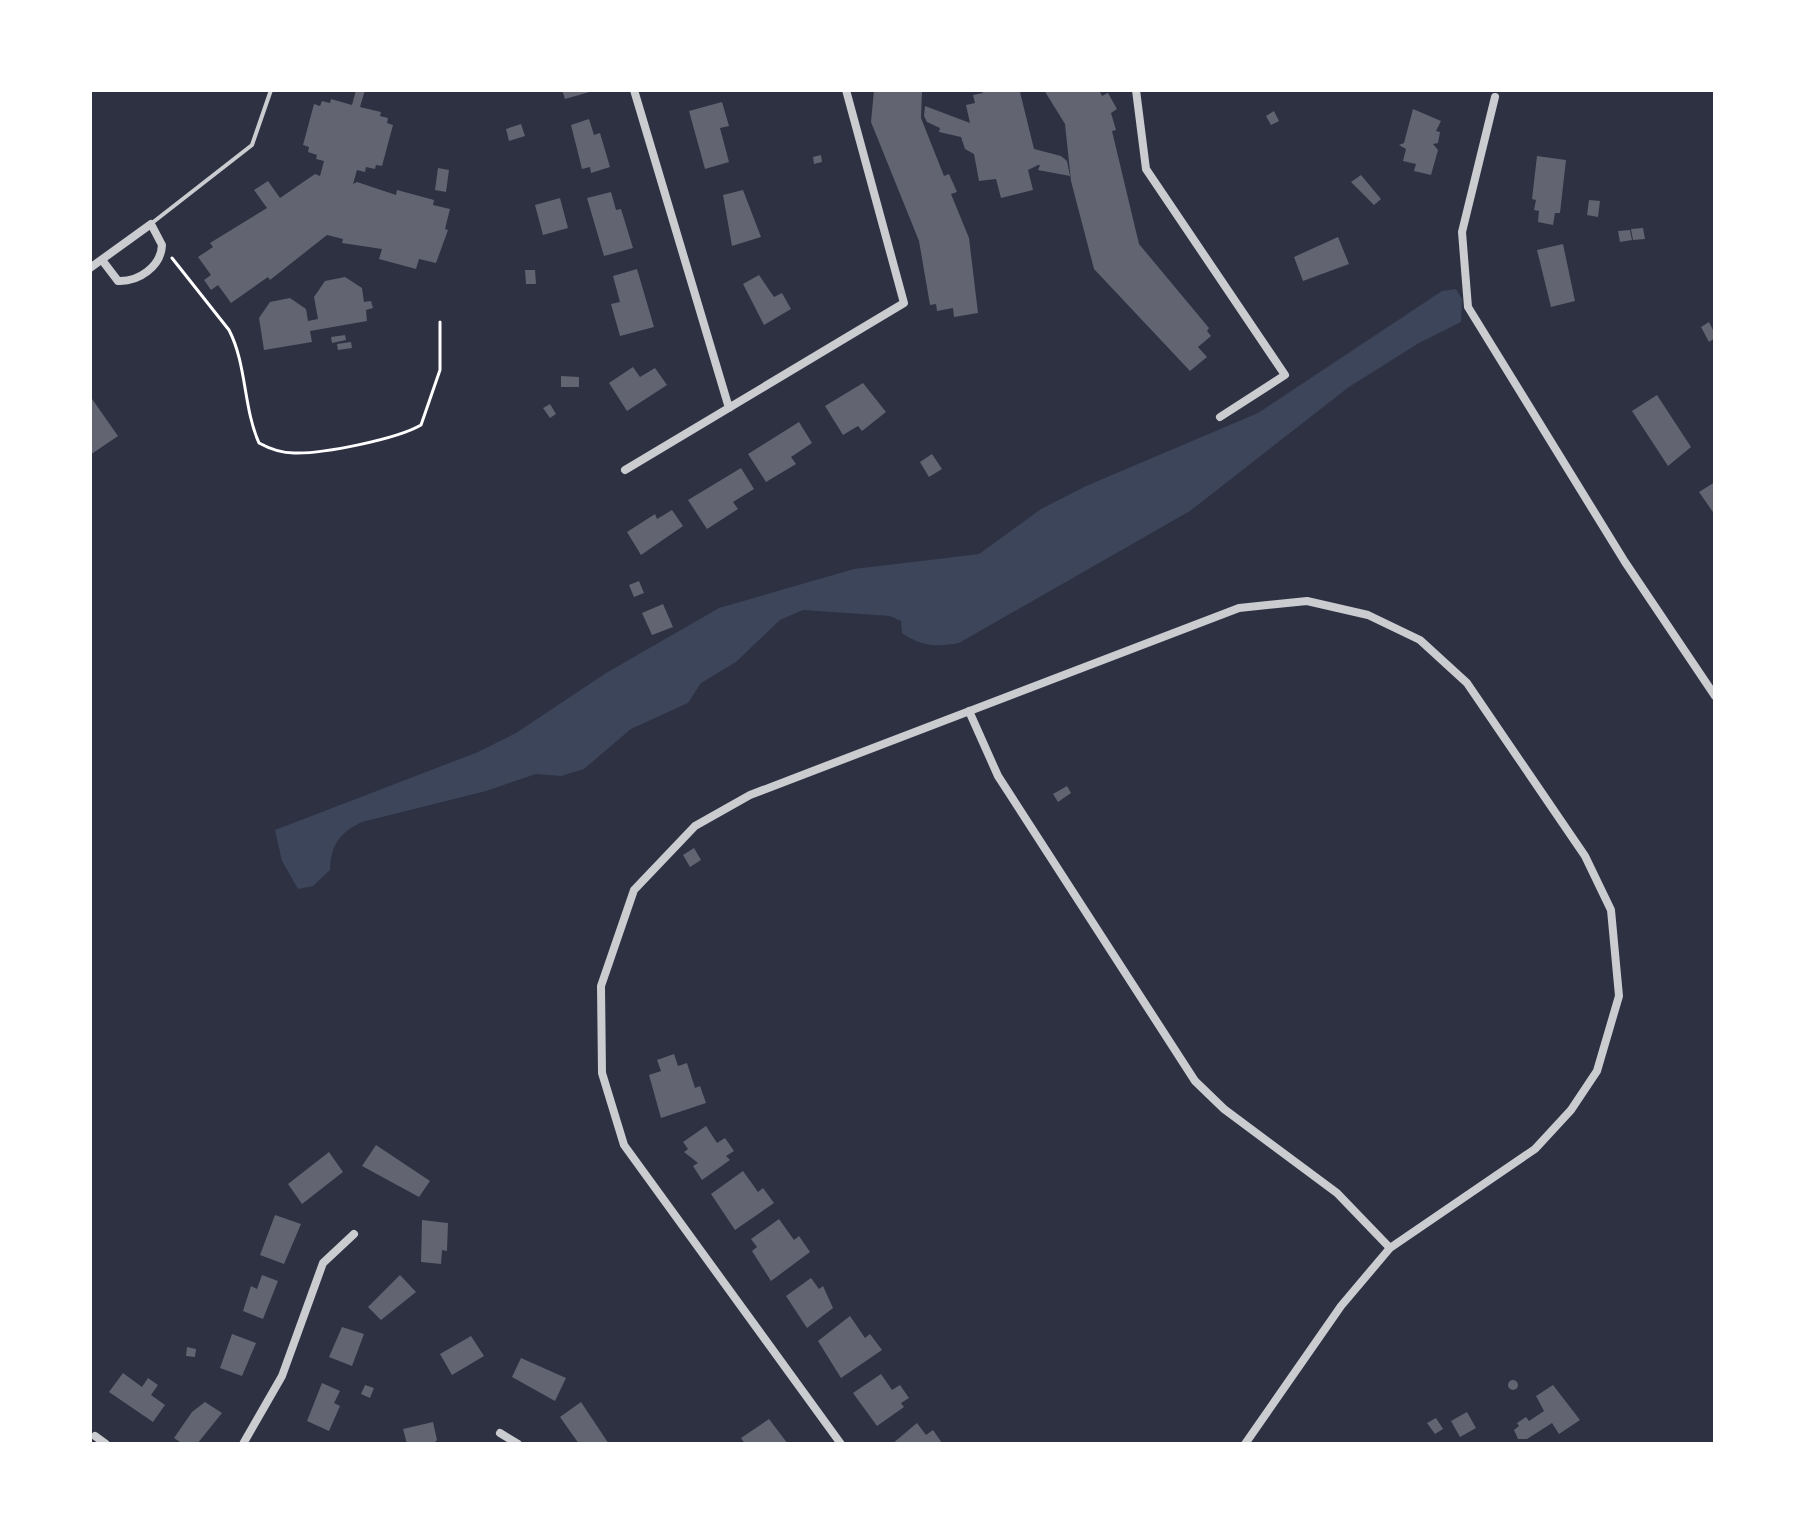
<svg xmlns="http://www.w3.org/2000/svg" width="1805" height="1534" font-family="Helvetica,sans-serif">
	<rect width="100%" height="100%" fill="#2d3142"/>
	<!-- green -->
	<path fill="#3c4559" d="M1456,289L1462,299L1461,322L1419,343L1349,387L1190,511L959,643C935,647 923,647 902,633L901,621L890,616L803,610L780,620L736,662L701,683L688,703L631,729L584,769L561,776L536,774L486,791L362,822C339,833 331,845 330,870L313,886L298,889L282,861L275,830L478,752L516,733L606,673L719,608L854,569L979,554L1041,509L1086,486L1258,413L1442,291Z"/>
	<!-- building -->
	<path fill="#626471" d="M356,90H365L360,107L381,112L380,116L388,118L387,123L393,125L382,166L376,165L375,169L366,167L365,172L357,170L353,184L357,182L396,195L397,190L434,200L433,205L450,209L445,229L448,230L436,263L419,259L416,269L379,259L382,249L342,243L343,239L327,235L270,280L268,277L231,303L218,285L211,290L204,280L211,275L198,257L213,247L210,243L267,208L254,190L268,181L280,198L315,174L320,176L324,161L316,159L317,155L308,152L309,147L303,145L314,104L320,106L322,101L330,103L331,99L352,105Z
		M562,90H593V91L565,99Z
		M874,90L922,92L921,118L944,176L949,174L957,192L951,194L969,238L978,313L954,317L953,308L937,311L936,304L930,305L919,241L871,122Z
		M982,90L1020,92L1034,149L1061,156L1067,161L1070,176L1038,170L1040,165H1038L1028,170L1033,190L1001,198L996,179L979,181L974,154L965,149L961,137L939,132L940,128L927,122L924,116L925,106L970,123L966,105L975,103L973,95L983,93Z
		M1044,90H1099L1102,96L1108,93L1117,109L1111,113L1116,130L1112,131L1139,244L1209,328L1207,331L1211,336L1198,347L1207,357L1190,371L1094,269L1071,181L1065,124Z
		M722,102L729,126L720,128L729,162L705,169L689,111Z
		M1413,109L1441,121L1436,131L1440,132L1438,143L1433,144L1438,150L1431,175L1414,171L1416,164L1403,161L1406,149L1399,145L1404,143Z
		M1274,111L1279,121L1271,125L1266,116Z
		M589,119L594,135L600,133L610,167L591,173L590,167L582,169L571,125Z
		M521,124L525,136L509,141L506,129Z
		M821,155L822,162L814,164L813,157Z
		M1537,156L1566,160L1560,213H1555L1553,225L1538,222L1539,211L1534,210L1536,200L1532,199Z
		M438,168L449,170L446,192L435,190Z
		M1361,175L1381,199L1374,205L1351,182Z
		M743,190L761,237L732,246L723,195Z
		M611,192L616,210L621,209L633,248L604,256L587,198Z
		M560,198L568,228L543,235L535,205Z
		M1589,200L1600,201L1598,217L1587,215Z
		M1643,228L1645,239L1633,240L1631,229Z
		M1630,230L1632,240L1620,242L1618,231Z
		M1338,237L1349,264L1303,281L1294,257Z
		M1563,244L1575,301L1551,307L1537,250Z
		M637,269L654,327L620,336L611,304L620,302L613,276Z
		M525,270H535L536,284H526Z
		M759,275L774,297L782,293L791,309L764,325L743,284Z
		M345,277L362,288L364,302L371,301L373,308L366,310L367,321L310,331L312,342L264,350L259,318L270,302L290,298L306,309L308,321L318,319L314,297L325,281Z
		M1709,322L1715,334V338L1709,342L1701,327Z
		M345,335L346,340L332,343L331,337Z
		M351,342L352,348L338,350L337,344Z
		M633,367L640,377L655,368L667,385L627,411L609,383Z
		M561,376L579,377V387H561Z
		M863,383L886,412L862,431L858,426L843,435L825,406Z
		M1657,395L1691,447L1668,466L1632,411Z
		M90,396L118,436L90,455Z
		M550,404L556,414L550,418L543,408Z
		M799,422L812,443L791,457L796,464L766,482L748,454Z
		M932,454L942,469L929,477L920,462Z
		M741,468L754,489L733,502L738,509L707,529L688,500Z
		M1715,482V515L1699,492Z
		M672,510L683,526L641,555L627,532L655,514L657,519Z
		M639,581L644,593L634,597L629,585Z
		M663,604L673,627L652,635L642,613Z
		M1067,786L1071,793L1058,802L1053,794Z
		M694,848L701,860L690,867L683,855Z
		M674,1054L678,1066L687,1063L695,1088L700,1086L706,1103L661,1118L649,1075L661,1071L657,1060Z
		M706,1126L717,1143L725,1138L734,1151L726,1156L730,1160L702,1180L693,1166L698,1163L684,1152L688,1149L683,1142Z
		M376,1145L430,1181L419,1197L362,1166Z
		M329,1152L343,1172L302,1204L288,1184Z
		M743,1171L758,1192L763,1188L774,1203L735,1230L711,1194Z
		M275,1215L301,1224L284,1264L260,1255Z
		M779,1219L794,1240L799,1236L810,1252L771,1281L752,1251L757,1247L751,1239Z
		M422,1220L448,1223L447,1251L442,1250L441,1264L421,1262Z
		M262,1275L278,1281L263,1319L243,1311L251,1286L257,1289Z
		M400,1275L416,1292L381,1320L368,1307Z
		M811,1278L819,1289L823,1286L833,1308L807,1328L786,1296Z
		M850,1316L865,1338L870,1334L882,1350L841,1378L818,1341Z
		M342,1327L364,1334L352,1366L329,1357Z
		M232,1334L256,1343L242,1376L220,1368Z
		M471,1336L484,1356L452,1375L440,1354Z
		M187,1347L196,1349L195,1357L186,1356Z
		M521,1358L566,1378L555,1401L512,1377Z
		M123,1373L142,1387L148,1378L158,1385L151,1395L165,1405L153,1422L109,1392Z
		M881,1374L892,1390L900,1385L909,1398L901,1403L904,1407L877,1426L853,1393Z
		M1508 1385a5 5 0 1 1 10 0a5 5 0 1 1-10 0Z
		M322,1383L340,1391L334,1403L340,1406L329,1431L307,1421Z
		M365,1385L374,1388L370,1398L361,1394Z
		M1553,1385L1580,1420L1559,1434L1552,1423L1527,1439H1518L1514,1430L1519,1426L1517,1423L1526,1417L1529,1421L1544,1411L1536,1396Z
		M205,1402L222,1413L197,1444H183L174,1438L192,1412Z
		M581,1402L609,1444H579L560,1417Z
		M1467,1412L1476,1428L1460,1437L1451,1421Z
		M1436,1418L1443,1429L1435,1434L1427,1423Z
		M769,1419L788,1444H745L741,1438Z
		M433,1422L437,1440L433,1444H407L403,1429Z
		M917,1423L926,1435L933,1430L942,1443L892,1444Z"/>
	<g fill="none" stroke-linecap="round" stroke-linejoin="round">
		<!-- path -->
		<path stroke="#fff" stroke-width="3" d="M172,258L229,330C247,365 243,407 259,443C270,449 282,453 294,453C323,454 397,439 421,425L440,370V322"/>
		<!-- service -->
		<path stroke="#caccd0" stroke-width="4" d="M152,223L252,145L271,90"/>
		<!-- minor -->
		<path stroke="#caccd0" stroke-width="8" d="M634,90L729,408
			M1136,90L1146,169L1285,375L1220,417
			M1495,97L1462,232L1468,307L1625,562L1715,696
			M90,268L151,224L162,245C161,267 138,282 118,281L102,260
			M625,470L904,303L846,90
			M969,711L998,776L1195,1081L1224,1109L1337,1193L1390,1248
			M500,1433L518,1444
			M95,1436L106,1444
			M243,1444L282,1376L323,1263L354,1234
			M841,1444L624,1145L602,1073L601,986L634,890L695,826L750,795L1239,608L1307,601L1368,615L1420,640L1467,683L1585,856L1611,910L1619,996L1597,1071L1571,1110L1535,1149L1390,1248L1341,1306L1245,1444"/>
	</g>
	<!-- border -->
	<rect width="1805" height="1534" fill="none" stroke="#ffffff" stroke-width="184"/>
</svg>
